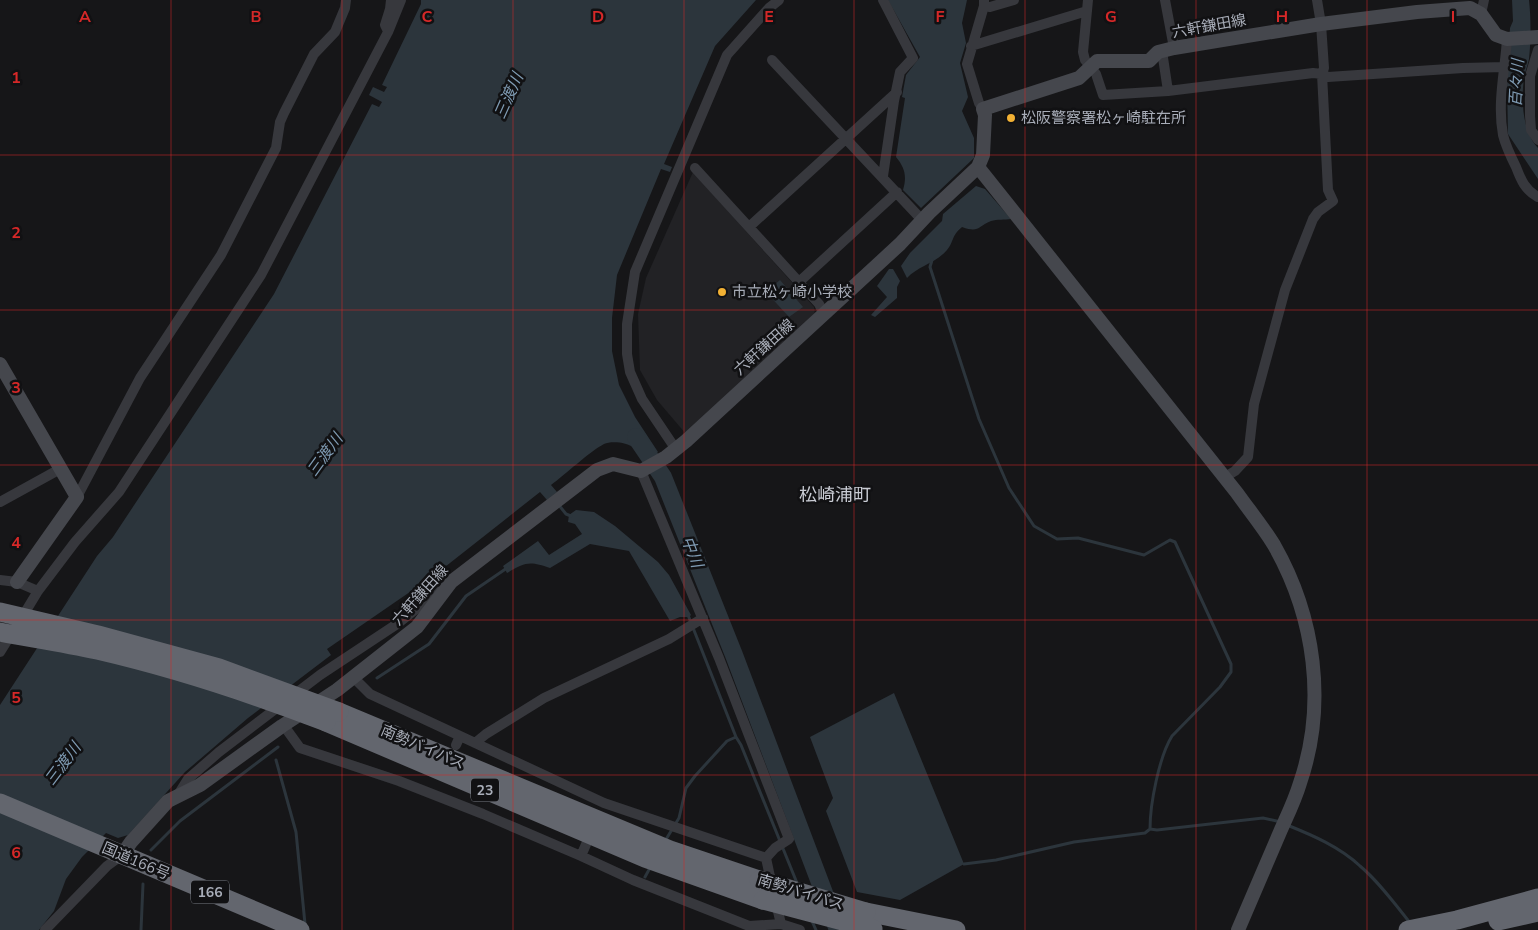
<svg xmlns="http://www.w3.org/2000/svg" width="1538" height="930" font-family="'Nunito Sans','Noto Sans JP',sans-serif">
	<rect width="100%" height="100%" fill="#161618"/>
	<!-- built -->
	<path fill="#222225" d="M693,172L814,307L815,315L686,434L657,400L640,370L638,314L646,278Z"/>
	<!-- water -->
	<path fill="#2c353c" d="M421,0H756L715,46L664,164L672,167L670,172L661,169L617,275L612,318V351L619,385L635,417L658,452L643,461C640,457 638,451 634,448C627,442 611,441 604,444C589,452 566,474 551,485L557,492L547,500L540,492L436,574L327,649L331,655L248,718L185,772L128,835L118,838L106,833L82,857L66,879L54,911L39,930H0V705L97,556L113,537L274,294L372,104L379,107L382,102L369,95L373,87L384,92L387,87L382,85L421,4Z
		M888,0H967L962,23L966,43L960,63L968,97L962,111L974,138V158L921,208L903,190C907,176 905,168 896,157L905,98L902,97L906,75L920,57Z
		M1512,0H1529C1531,18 1531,40 1529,59C1528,65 1525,71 1524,78C1521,100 1522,131 1538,148V179L1508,134L1507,78L1510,28L1513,21Z
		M976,186L985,189L1011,219C1005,220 997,219 991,221C977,227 979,233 962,227C951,236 954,242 947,250C936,263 918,266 907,278L901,266L910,253L942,221L943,214Z
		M889,269H893L900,281L897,287V298L875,317L871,315L887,297L877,286Z
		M780,280L803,307L789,317L766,292Z
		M576,510L594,512L615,526L658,562L669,575L691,615L689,617H680L670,621L629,551L590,544L550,568C530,561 525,562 507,573L503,566L538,541L549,555L582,534L575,524L568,522L569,515Z
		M894,693L964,864L900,900L857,892L826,811L833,798L810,737Z"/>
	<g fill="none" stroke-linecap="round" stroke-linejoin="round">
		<!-- stream -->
		<path stroke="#2c353c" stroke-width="3" d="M932,260L930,267L979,419L1009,488L1034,526L1057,539L1078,538L1144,555L1170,540L1175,542L1231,664V672L1220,687L1172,736C1159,757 1150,804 1150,829
			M558,504L566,514L571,516
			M377,678L429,644L466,596L507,568
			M736,737L741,745L797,883
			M276,760L296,832L305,924
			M1287,825C1312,835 1340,847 1360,866C1379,882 1395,904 1411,924
			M665,841L679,818L686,788L695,776L727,741L736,737L688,615
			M151,850L180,821L278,747
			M964,864L996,860L1074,842L1145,833L1150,829L1157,830L1263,818L1281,822
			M645,877L651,866
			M811,919L816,930
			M141,930L143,884"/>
		<!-- river -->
		<path stroke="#2c353c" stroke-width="18" d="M636,437L663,477L734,655L838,930"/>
		<!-- street -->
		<path stroke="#37383d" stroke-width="10" d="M1088,0L1083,52L1085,60L1096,74L1103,95L1168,91L1313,73L1322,74L1328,77L1463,68L1505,67
			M1165,0L1174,48
			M984,6L990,7L1014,0
			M1481,14L1484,0
			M387,29L385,25L390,9L391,0
			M1507,39C1505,71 1497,103 1503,135C1506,147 1511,157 1516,167C1521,180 1525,190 1538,197
			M971,46L1087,11
			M1538,50L1530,76V116L1531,130L1538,140
			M1162,51L1168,91
			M772,60L923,221
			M983,109L979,103L967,64L984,6V0
			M695,168L819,304L824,314
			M883,176L894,101L900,72L913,58L883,0
			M749,227L897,92
			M799,282L897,192
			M675,448L642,399L630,372L627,354V324L635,272L727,55L769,8L779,0
			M641,471L719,658L789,839L775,848L766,858L772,886
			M1225,477L1235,471L1248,457L1254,404L1285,290L1313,219L1318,212L1333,201L1328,190L1322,74L1324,68L1321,24L1317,0
			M77,497L140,378L221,255L276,148L280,122L284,113L314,54L335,32L345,8L346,0
			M0,502L60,469
			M0,580L17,582L38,591L21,619
			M38,591L75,542L119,492L261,275L388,32L401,0
			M0,652L13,631
			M353,677L370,694L604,803L766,858
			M282,726L287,730L300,748L399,781L483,814L581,856L633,880L749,926L781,924
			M475,743L486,734L544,698L669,639L703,618
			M456,745L460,736
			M178,795L188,779L219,752L320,675L397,624L440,590
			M581,856L590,835
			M776,903L781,924L800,930
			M45,930L107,866L122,855"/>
		<!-- secondary -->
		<path stroke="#45474d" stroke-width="14" d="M978,167L1237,493C1249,510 1263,527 1274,545C1315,617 1327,704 1300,783C1295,800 1287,816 1280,832C1266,865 1252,897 1238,930
			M0,364L77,497L17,582
			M122,855L131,842L168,801L200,785L282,726L337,690L417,627L451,582L597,470L613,464L641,471L666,457L686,441L900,244L929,213L978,167L983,155L985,115L983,109L1079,78L1097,61H1149L1158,52L1174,48L1321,24L1417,12L1470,8L1481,14L1496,35L1507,39L1538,37"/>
		<!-- highway -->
		<path stroke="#63666e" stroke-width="19" d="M339,712L670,850L759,880
			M326,722L645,858L763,900
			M0,803L300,930
			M866,912L956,930
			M1498,921L1538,912
			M1408,930L1457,920L1538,898"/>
		<!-- highway-bridge -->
		<path stroke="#63666e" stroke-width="19" d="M0,612L98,635L219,668L339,712
			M0,632C32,638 65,643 97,650C175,668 251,693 326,722
			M759,880L866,912
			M763,900L873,929"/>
	</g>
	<!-- grid -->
	<path fill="none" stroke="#d62828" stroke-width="1" stroke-opacity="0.55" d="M171,0V930M342,0V930M513,0V930M684,0V930M854,0V930M1025,0V930M1196,0V930M1367,0V930M0,155H1538M0,310H1538M0,465H1538M0,620H1538M0,775H1538"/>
	<!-- markers -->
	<g fill="#f2b134" stroke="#111113" stroke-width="2">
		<circle cx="1011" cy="118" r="5"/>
		<circle cx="722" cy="292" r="5"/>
	</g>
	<g text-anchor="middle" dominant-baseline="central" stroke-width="5" stroke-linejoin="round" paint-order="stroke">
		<!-- shield labels -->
		<g fill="#111113" stroke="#7b7e86" stroke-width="1">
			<rect x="471" y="778.5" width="28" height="23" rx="4"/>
			<rect x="191" y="880.5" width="38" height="23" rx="4"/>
		</g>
		<g font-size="14" font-weight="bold" fill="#a8adb8">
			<text x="485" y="790">23</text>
			<text x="210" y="892">166</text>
		</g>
		<!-- street labels -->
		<g font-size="15" fill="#a8adb8" stroke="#111113">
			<text transform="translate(1209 26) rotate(-10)">六軒鎌田線</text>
			<text transform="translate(764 347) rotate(-42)">六軒鎌田線</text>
			<text transform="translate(420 595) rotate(-48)">六軒鎌田線</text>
			<text transform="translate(423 747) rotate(23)">南勢バイパス</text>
			<text transform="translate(136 861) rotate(23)">国道166号</text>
			<text transform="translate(801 892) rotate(17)">南勢バイパス</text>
		</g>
		<!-- poi labels -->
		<g font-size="15" fill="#a8adb8" stroke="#111113" text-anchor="start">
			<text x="1021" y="118">松阪警察署松ヶ崎駐在所</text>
			<text x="732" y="292">市立松ヶ崎小学校</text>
		</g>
		<!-- water labels -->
		<g font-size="16" font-style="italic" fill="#7f9bb3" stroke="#111113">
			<text transform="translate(1517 83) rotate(-87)">百々川</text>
			<text transform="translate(509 96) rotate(-66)">三渡川</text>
			<text transform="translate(325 455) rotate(-54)">三渡川</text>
			<text transform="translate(692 552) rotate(69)">中川</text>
			<text transform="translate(63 764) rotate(-53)">三渡川</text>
		</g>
		<!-- quarter labels -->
		<g font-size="18" fill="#c9ccd4" stroke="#111113">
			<text x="835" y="495">松崎浦町</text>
		</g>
	</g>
	<g font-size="16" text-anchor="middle" font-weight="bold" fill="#d62828" stroke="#111113" stroke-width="5" stroke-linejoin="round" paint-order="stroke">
		<text x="85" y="22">A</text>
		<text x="256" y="22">B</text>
		<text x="427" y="22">C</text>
		<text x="598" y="22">D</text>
		<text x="769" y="22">E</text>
		<text x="940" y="22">F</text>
		<text x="1111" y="22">G</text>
		<text x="1282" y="22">H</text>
		<text x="1453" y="22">I</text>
		<text x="16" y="83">1</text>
		<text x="16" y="238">2</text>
		<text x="16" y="393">3</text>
		<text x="16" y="548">4</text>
		<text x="16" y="703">5</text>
		<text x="16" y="858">6</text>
	</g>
</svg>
